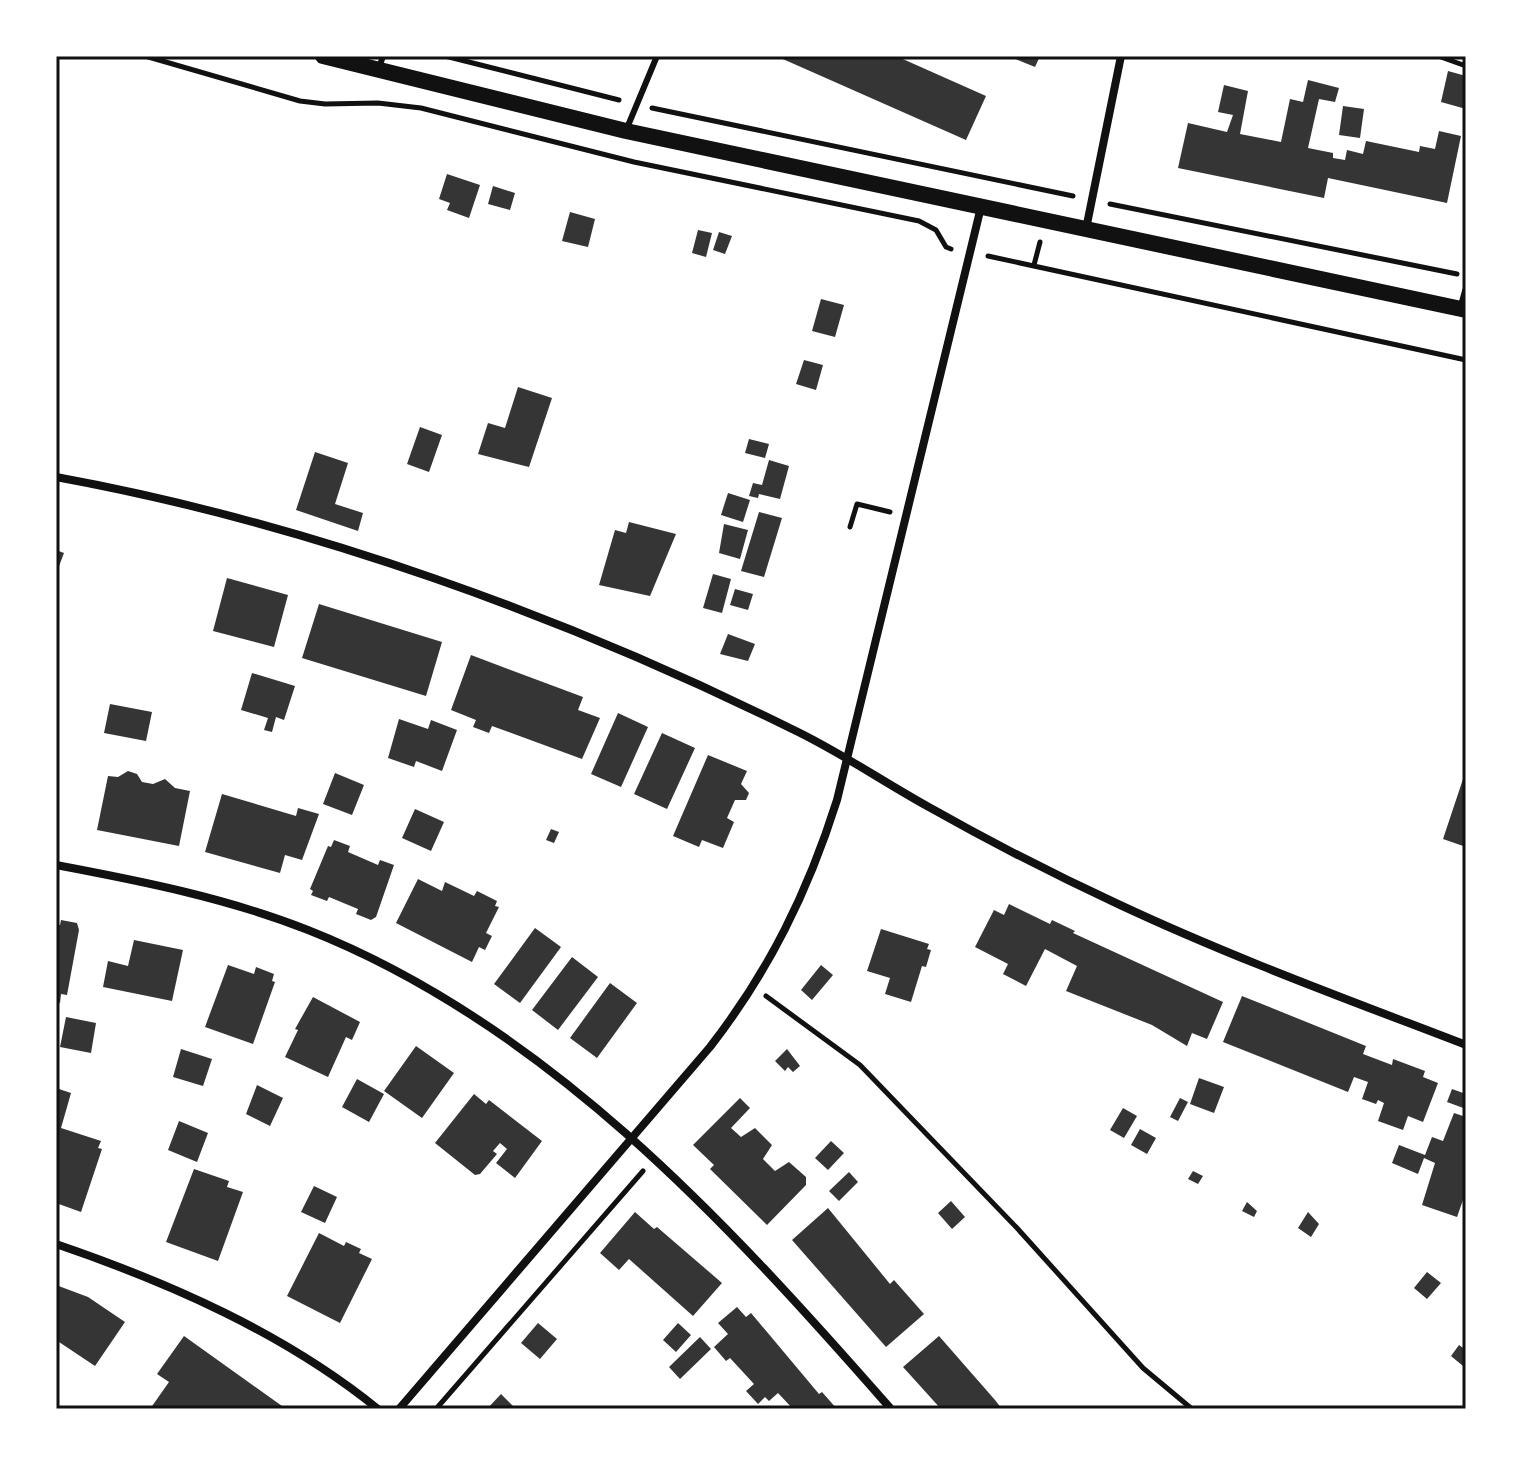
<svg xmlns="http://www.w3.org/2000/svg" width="1522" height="1465" font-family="Mulish,sans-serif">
	<rect width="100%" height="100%" fill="#fff"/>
	<!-- building -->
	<path fill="#353535" d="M776,56H896L986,96L966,140Z
		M1008,56H1040L1035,67Z
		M1448,71L1466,76V109L1441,102Z
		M1308,80L1339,88L1335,102L1319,99L1308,148L1333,153V158L1345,160L1347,150L1363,154L1366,141L1419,152L1420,146L1435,149L1439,131L1461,136L1447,203L1328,178L1324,198L1178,168L1188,123L1227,132L1233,115L1218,112L1224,85L1248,91L1240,134L1281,142L1290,99L1303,102Z
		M1343,106L1364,109L1360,138L1339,135Z
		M447,174L480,185L469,218L447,210L450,203L439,199Z
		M493,186L515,193L510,210L488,204Z
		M570,212L595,219L588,247L562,241Z
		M698,230L712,233L706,257L692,253Z
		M719,232L732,236L725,254L713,250Z
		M821,299L844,305L835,337L812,331Z
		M804,360L823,365L816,390L796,384Z
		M518,387L552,398L529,467L478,454L488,423L505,428Z
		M420,427L442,435L429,472L407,464Z
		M749,439L769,444L765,458L745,453Z
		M315,452L348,463L335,504L363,513L358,531L296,510Z
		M769,460L789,466L780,499L759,494L758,498L749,496L753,483L762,485Z
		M728,493L750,500L743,522L721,515Z
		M759,512L782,518L764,577L741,571Z
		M629,522L676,534L650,596L599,585L615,530L626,533Z
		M724,524L748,530L740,559L719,553Z
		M56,550L64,553L56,574Z
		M713,574L731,579L722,613L703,608Z
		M227,578L288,595L274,647L213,631Z
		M735,589L753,594L748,610L730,605Z
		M319,604L442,642L426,696L302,658Z
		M728,634L755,644L748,661L720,654Z
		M471,655L583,697L578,710L600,718L582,759L492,726L489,733L473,727L476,720L451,710Z
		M252,673L295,686L284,720L276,717L272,732L264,730L268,718L241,710Z
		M110,704L152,712L146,741L104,733Z
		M618,713L648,727L621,787L591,774Z
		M399,719L428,729L431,720L457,730L442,771L416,761L414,767L388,758Z
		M662,733L695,748L667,809L634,794Z
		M708,755L747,771L741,784L749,793L746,800H735L727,818L734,822L723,848L702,840L699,847L673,836Z
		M128,771L137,774L142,782L153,784L165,779L175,788L190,791L179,846L97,830L108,776L118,777Z
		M335,773L364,785L352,815L323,804Z
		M1465,773H1466V847L1443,839Z
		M222,794L296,816L298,808L319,814L302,860L285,855L280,873L205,852Z
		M415,809L444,822L431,851L402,838Z
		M551,829L559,832L554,843L546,840Z
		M334,840L350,846L348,852L378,865L380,860L394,865L376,917L371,920L356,914L358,909L329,897L327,901L311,895L313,891L310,889L328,846L331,847Z
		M418,879L442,891L445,882L474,896L477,891L497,901L495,906L499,907L486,933L492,936L485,950L479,947L472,962L396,923Z
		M1009,904L1050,924L1052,920L1075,931L1073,933L1223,1002L1207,1039L1192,1033L1187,1046L1152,1025L1066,991L1077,966L1045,949L1026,986L1003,974L1008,964L975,947L994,910L1004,915Z
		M61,920L77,923L79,930L67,995L61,994L60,1003L56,1002V925H60Z
		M535,928L561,947L520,1003L494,984Z
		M881,929L929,944L927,949L931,950L926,967L922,966L911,1002L885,994L890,978L867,971Z
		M134,940L183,950L172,1001L103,987L108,961L128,966Z
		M572,957L598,977L558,1030L532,1010Z
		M228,965L254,974L256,967L274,974L272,981L275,982L253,1044L205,1027Z
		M821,965L833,975L812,1000L801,990Z
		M610,983L637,1003L597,1058L570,1038Z
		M1242,996L1366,1046L1363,1054L1392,1065L1393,1059L1425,1071L1423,1077L1438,1083L1423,1122L1408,1116L1403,1130L1378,1121L1384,1103L1378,1100L1376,1104L1362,1099L1368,1082L1354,1077L1348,1092L1223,1042Z
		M313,997L360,1022L352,1040L346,1037L328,1077L285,1057L298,1030L295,1029Z
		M66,1017L96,1023L91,1053L60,1047Z
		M416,1046L454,1073L422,1118L384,1091Z
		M181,1049L212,1059L203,1086L173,1077Z
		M787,1049L800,1066L793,1072L788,1067L785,1071L775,1061Z
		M1199,1078L1224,1087L1214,1113L1190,1104Z
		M357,1079L384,1094L369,1122L342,1107Z
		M257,1085L283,1098L270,1126L246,1114Z
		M56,1088L71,1093L61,1128L101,1141L98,1148L102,1149L81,1212L56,1203Z
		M1452,1089L1466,1094V1109L1447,1102Z
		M474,1094L486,1104L489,1100L542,1141L515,1178L496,1163L507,1149L500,1143L493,1151L497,1154L480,1174L475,1175L435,1143Z
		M740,1098L750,1108L731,1128L741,1137L755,1128L772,1145L763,1159L775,1171L789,1162L806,1177V1185L767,1225L710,1169L714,1165L693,1145Z
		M1180,1098L1188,1102L1178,1121L1170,1117Z
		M1123,1108L1137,1116L1124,1138L1110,1130Z
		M1454,1113L1466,1117V1202L1463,1200L1457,1217L1422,1205L1435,1163L1424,1158L1418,1174L1392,1163L1399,1145L1425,1155L1432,1137L1443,1141Z
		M179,1121L208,1133L197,1162L168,1150Z
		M1140,1129L1156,1138L1147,1154L1131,1145Z
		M831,1141L844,1153L828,1170L815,1158Z
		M194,1169L229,1181L227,1187L243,1192L218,1261L166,1242Z
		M1193,1171L1203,1176L1198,1184L1188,1179Z
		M849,1172L858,1182L839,1201L829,1191Z
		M314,1186L337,1197L325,1223L301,1212Z
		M951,1201L965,1217L952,1229L938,1213Z
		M1247,1202L1257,1211L1254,1217L1242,1211Z
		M828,1208L890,1284L894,1280L924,1314L886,1347L792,1240Z
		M635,1212L654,1229L657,1227L722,1283L693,1316L629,1259L619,1270L600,1253Z
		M1308,1212L1319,1224L1311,1237L1298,1228Z
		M319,1233L344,1246L346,1242L361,1249L359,1253L372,1259L340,1323L287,1296Z
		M1427,1272L1441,1283L1427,1299L1414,1288Z
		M56,1285L88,1297L125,1322L95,1366L56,1340Z
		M737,1307L746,1317L751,1313L819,1394L822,1392L837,1409H793L778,1393L769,1401L765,1397L758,1404L746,1391L754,1384L730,1358L726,1361L714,1347L728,1334L718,1323Z
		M538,1323L557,1339L540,1359L521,1343Z
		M678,1323L691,1335L676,1352L663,1340Z
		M184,1336L282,1406L280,1409H150L169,1382L157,1374Z
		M939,1336L995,1400L1002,1409H941L903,1367Z
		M700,1337L711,1349L680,1379L669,1367Z
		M1459,1345L1466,1350L1463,1366L1451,1356Z
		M501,1394L516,1409H487Z"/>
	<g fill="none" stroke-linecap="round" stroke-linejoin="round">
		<!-- path -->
		<path stroke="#111" stroke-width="5" d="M145,56L300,101L325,104L378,103L421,108L634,162L919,221L936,230L946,247L951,249
			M445,56L619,100
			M1438,56L1466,66
			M652,108L1073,196
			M1110,204L1457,274
			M988,256L1466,360
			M1034,265L1040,242
			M850,527L857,504L890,512
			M766,996L860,1065L1017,1228L1143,1368L1192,1409
			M436,1409L643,1171"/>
		<!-- service -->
		<path stroke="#111" stroke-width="6" d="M379,68L383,56
			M627,128L657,56"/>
		<!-- minor -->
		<path stroke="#111" stroke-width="8" d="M1086,229L1121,56
			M1461,309L1466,291
			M56,477C308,523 564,616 794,730C840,752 882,781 927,806C989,841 1053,874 1118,904C1231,957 1349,1000 1466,1045
			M56,865C141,881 227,898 308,930C546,1024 726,1221 891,1409
			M56,1244C170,1283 284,1333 378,1409
			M399,1409L710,1047C769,971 808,892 837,800L981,207"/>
		<!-- secondary -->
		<path stroke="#111" stroke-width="16" d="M323,56L626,131L1466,310"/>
	</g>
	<!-- border -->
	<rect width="1522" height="1465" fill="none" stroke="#ffffff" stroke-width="116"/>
	<rect x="58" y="58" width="1406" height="1349" fill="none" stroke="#111" stroke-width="3"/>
</svg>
